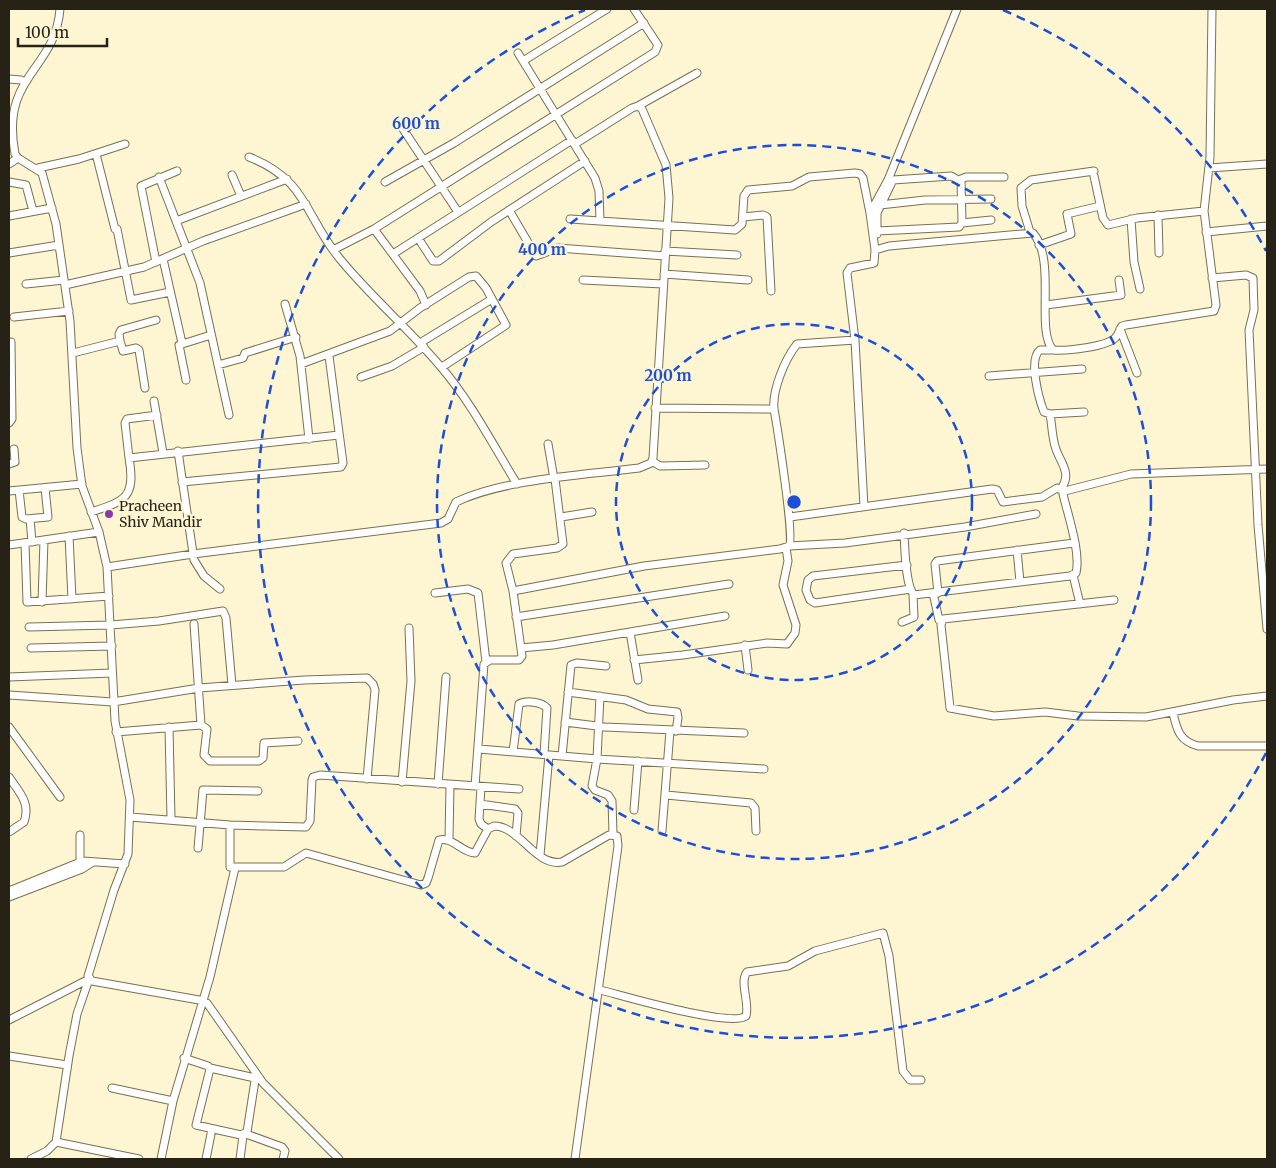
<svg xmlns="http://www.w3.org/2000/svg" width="1276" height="1168" font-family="Merriweather,serif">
	<rect width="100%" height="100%" fill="#fef5d3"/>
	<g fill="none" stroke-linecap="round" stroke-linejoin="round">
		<!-- minor casing -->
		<g stroke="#787051" stroke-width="9">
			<path id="minor" d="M60,9C55,72 0,74 15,154L18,158L42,173L56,224L70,321L77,448L82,486L99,532L107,567L115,721L130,800L128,854L114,890L88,976L92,981L199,1000L207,1003L263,1083L339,1159
				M518,53L595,178L599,191L600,221
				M523,61L607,9
				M9,79L21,80
				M638,106L697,73
				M401,126L458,212
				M96,154L115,229
				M249,157C308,180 305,217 340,259C371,297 409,329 441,367C471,402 493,445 517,484
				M9,164L18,158
				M38,168L79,159L125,144
				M1209,168L1267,164
				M232,175L241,196
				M1094,176L1103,218L1108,225L1137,218L1204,211
				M159,177L200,283L229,415
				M9,182L26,185L33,211
				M385,182L454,143L644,23
				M880,205L925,200L991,199
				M509,210L536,256L558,248L665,256
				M1158,215L1159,253
				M9,216L52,208
				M743,217L763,215L767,217L771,291
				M570,219L735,230L742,224L744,196L748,190L792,186L809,177L855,173L860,174L863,178L870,213
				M1131,219L1134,262L1140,289
				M176,221L287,179
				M962,223L991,220
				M117,229L131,300L170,292
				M374,229L420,291L426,305
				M877,231L959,227L962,223L961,179L966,177H1004
				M1030,232L1022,206L1021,188L1031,180L1094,171
				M1206,232L1267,226
				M877,234V213L893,180L951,176L960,181
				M418,238L433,261H439L491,222L585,161
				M1039,245L1071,234L1067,214L1100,206
				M333,250L374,229L655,52L658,45L634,9
				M875,250L889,246L1033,233C1057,260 1035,330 1053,350C1066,351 1108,347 1116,337C1119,334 1119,330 1122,326L1126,325L1214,311L1216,305L1204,211L1210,157L1212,9
				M665,251L737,255
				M9,253L59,245
				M393,254L572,140
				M163,259L182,343
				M156,262L141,186L177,171
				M664,274L748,280
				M1212,278L1246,275L1253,278L1254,310L1249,330L1258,525L1267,629
				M583,280L663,284
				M26,284L64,280
				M65,285L144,267L203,241L306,204
				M285,304L300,356L309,439
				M1046,305L1121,295L1119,280
				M14,317L69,311
				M1120,329L1137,373
				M120,341L123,351L136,348L139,350L145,388
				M420,343L492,299
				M1053,350H1040C1028,359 1039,399 1044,412L1050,414L1084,412
				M73,353L120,341L119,334L121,330L156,320
				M301,364L390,331L420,308L469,277L476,276L486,288L506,325L442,367
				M218,365L243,358L245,353L296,337
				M989,376L1082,369
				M361,377L392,366L424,347
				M186,380L179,345L211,335
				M154,401L163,453
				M655,408L774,409
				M1050,414C1052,425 1052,436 1055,446C1059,462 1073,472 1061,489
				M9,423L12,419L11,342
				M548,444L554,479
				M178,451L194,560L204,576L220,589
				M129,458L125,423L127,419L157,415
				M652,461L660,466L705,465
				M9,464L15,462L14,449
				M182,482L341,467L343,463L329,356
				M19,490L22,517L26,519L48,517L45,488
				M9,491L82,484
				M864,507L855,340L847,273L850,268L874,263L875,250L870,213L888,180L957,9
				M91,512C125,501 136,498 129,458L339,435
				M561,517L592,512
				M790,517L992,489L997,490L1003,502L1042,497L1057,488L1064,491
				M30,519L32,542
				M904,533C905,548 905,585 914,595L1070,576L1076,573C1081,552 1068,516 1063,494L1065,491L1131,474L1267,469
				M69,536L72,599
				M25,543L27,602L109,596
				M9,545L99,532
				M789,546L845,543L965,527L1036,514
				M1017,550L1020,582
				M907,565L813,576L808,580L806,590L810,600L815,603L911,589
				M107,567L193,554L441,523L448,519L456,502C503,479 586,475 639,468L651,463L653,458L669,198L666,165L642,109L638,106L632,108L575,144
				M1073,575L1080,604
				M513,591L644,566L780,549L789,546C795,539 777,426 774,409C772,390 785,359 797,344L855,340
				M435,593L468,589L478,593L486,662
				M933,593L939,620
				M938,593L935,564L937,561L1074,543
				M1114,600L943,619L941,625L950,708L994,716L1045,712L1078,716L1146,717L1233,700L1267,696
				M42,602L44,540
				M516,617L729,584
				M902,622L914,617L913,594
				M194,624L201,725
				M29,627L111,625L159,621L223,611L226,618L232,685
				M630,632L638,680
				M745,645L748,670
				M31,648L112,646
				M521,648L553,645L725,616
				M634,660L683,655L767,643L787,644L795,633L796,625L783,585L788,561L786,548
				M9,677L112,673
				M568,692L626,700L648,709L677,712L678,718L676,731
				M9,695L113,702L199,688L304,680L367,678L373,684L375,690L367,779
				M600,696L597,759L592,786L595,790L608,795L612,801L613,834
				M1173,713C1177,731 1180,741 1198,746H1267
				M565,722L605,727L744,733
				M9,727L60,797
				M169,727L171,819
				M116,732L201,725L207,729L204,755L210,761H259L263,758L264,743L298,741
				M479,749L597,759L764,769
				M513,752L519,704C526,700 542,702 547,708L544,754
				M562,756L571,665L577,663L606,666
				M9,777C19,792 31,803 24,822L9,832
				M402,782L411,681L409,628
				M438,784L446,677
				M475,786L484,664L490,660H519L522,656L513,591L506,563L513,554L557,548L563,544L555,479
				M481,787L479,819L481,824L488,829
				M666,795L751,803L755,808L756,831
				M480,804L515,809L518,813L516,836
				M634,810L638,761
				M130,817L230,825L306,827L310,821L312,780L313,777L320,775L519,789
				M230,825V867H284L306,853L421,885L426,883L428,878L439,840C452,836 462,853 475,853L488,829L494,826C520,826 535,867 562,862L609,835L617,836L618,846L575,1159
				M662,831L670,731
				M80,835V862
				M449,840L450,785
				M198,848L203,790L258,791
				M540,855L549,755
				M9,891L83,861L125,864
				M9,897L82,869L93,862
				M600,990C624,996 730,1028 746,1016C750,1003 739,982 747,972L788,966L815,951L883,933L889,956L903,1071L910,1080H921
				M9,1020L89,979
				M9,1056L67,1065
				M184,1058L208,1066L210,1069L196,1125L241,1135L247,1132L256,1074
				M210,1068L255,1078
				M112,1088L173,1101
				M246,1134L282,1147L285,1151L283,1159
				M56,1142L139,1159
				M31,1159L47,1151L56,1142L69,1056L77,1014L89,979
				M161,1159L173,1101L210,977L235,868
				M206,1159L212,1129
				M240,1159L243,1136"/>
		</g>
		<!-- minor -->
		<use href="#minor" stroke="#fff" stroke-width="7"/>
	</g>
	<!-- distance rings -->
	<g fill="none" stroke="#1d4ed8" stroke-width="2.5" stroke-dasharray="9 6">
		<circle cx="794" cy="502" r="178"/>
		<circle cx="794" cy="502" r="357"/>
		<path d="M1266 753A535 535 0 1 1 585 10M1003 10A535 535 0 0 1 1266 251"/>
	</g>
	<!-- markers -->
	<circle fill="#8a38a7" stroke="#fef5d3" stroke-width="2" cx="109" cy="514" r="5"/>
	<g text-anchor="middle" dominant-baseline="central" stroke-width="4.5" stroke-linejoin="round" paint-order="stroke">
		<!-- poi labels -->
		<g font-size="14" fill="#262216" stroke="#fef5d3" text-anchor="start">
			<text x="119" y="506">Pracheen<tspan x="119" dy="16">Shiv Mandir</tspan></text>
		</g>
	</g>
	<circle cx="794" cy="502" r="8" fill="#1d4ed8" stroke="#fef5d3" stroke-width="2.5"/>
	<g font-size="15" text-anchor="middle" font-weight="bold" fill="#1d4ed8" stroke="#fef5d3" stroke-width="4.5" stroke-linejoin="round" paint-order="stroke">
		<text x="416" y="129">600 m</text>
		<text x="542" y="255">400 m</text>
		<text x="668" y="381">200 m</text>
	</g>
	<!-- border -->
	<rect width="1276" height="1168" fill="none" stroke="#262216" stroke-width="20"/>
	<!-- scale -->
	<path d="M18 38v8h89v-8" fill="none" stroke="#262216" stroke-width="2.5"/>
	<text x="25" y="38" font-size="15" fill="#262216" stroke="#fef5d3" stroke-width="4" paint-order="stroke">100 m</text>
</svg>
